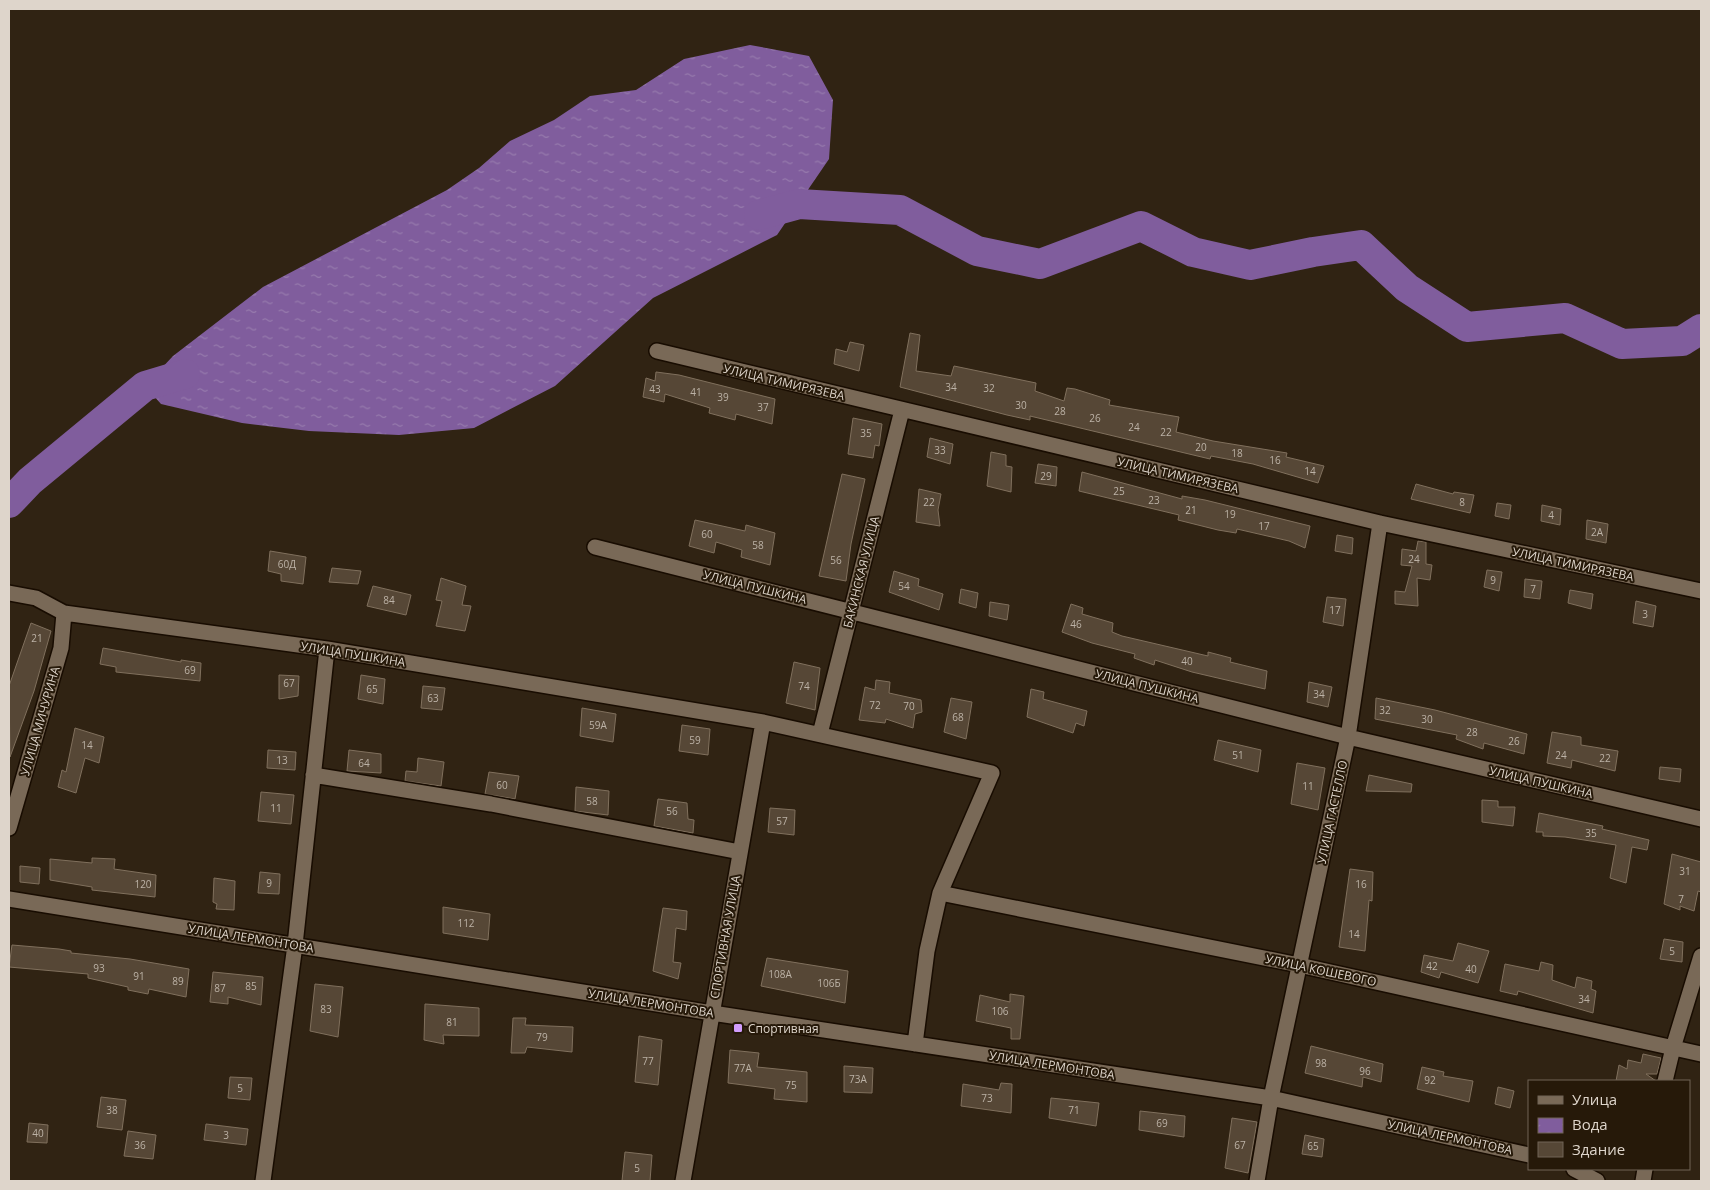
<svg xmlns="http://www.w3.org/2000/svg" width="1710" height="1190" font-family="'Open Sans',sans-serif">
	<defs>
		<pattern id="water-ripples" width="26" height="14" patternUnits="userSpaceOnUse" patternTransform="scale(1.25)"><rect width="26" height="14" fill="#805d9d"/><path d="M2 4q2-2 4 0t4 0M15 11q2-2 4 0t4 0" fill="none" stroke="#977bad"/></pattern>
	</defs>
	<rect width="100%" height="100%" fill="#302313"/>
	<!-- water -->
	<path fill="url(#water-ripples)" d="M750,45L809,56L833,100L829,159L777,235L653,298L555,386L474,428L399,435L309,431L242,423L161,404L145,386L173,356L263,287L447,190L479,168L510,141L554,120L590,96L636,90L684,59Z"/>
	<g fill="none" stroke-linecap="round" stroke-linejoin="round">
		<!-- river -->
		<path stroke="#805d9d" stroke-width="30" d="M759,215L799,204L900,210L977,251L1040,264L1141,226L1193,252L1250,265L1313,252L1361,245L1407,288L1467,327L1565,318L1622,344L1682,341L1701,329
			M9,503L30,481L145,386L185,374"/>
	</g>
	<!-- building -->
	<path fill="#564736" stroke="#80705d" d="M910,333L920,335L916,371L951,376L954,366L1036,383L1035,391L1064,401L1067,388L1075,389L1110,400L1109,405L1179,417L1176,432L1213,441L1287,453L1286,457L1324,466L1318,483L1253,464L1211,456L1210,459L1030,416V420L1007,415L900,387Z
		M850,342L864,345L859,371L834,364L836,349L847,352Z
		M656,372L679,375L775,399L772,424L736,414L735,420L709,413L710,408L665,394L664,402L643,397L646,378L655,381Z
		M853,418L882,424L879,446L875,445L873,458L848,454Z
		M930,438L953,444L950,464L927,457Z
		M991,452L1006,455V466L1012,467L1011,492L987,486Z
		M1038,464L1057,467L1056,486L1035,483Z
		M1082,472L1182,499V496L1205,500L1310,526L1305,548L1289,541L1237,529L1236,533L1218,530L1178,520L1179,515L1079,491Z
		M842,474L865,479L851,544L846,581L819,576Z
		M1416,484L1453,494L1454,492L1474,495L1470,513L1411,499Z
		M919,489L941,494L938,510L940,526L916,522Z
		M1497,503L1511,505L1509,519L1495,516Z
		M1542,505L1561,509L1560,525L1541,521Z
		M695,520L745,531L746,525L775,533L770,565L741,557L742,550L716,542L714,553L689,546Z
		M1587,520L1608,524L1606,543L1586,539Z
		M1337,535L1353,538L1352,554L1335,551Z
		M1418,541L1426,542V564L1432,565L1430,580L1417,578L1418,606L1395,604V591L1405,592L1412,566L1401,565L1402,549L1416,551Z
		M270,551L306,557L303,584L281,581V574L268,571Z
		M332,568L361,571L358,584L329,582Z
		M1487,570L1502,572L1499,591L1484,587Z
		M894,571L919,579L918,586L943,594L939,610L889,592Z
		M441,578L466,586L462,605L471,606L465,631L436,626L442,601L436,600Z
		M1525,579L1542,581L1540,599L1524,597Z
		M373,586L411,595L406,615L367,606Z
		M961,589L978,593L976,608L959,603Z
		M1570,590L1593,594L1591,609L1568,603Z
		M1327,597L1346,599L1343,626L1323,622Z
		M1636,601L1656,606L1653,627L1633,623Z
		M990,602L1009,605L1007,620L989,616Z
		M1071,604L1083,608L1082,614L1113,623L1112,632L1122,636L1208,656V652L1231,658L1230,662L1267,671L1265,689L1192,672L1155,660L1154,665L1134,658L1135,654L1092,643L1062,632Z
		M31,623L51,631L34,691L10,757L9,686Z
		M103,648L181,662V660L201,663L200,681L116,672V667L100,664Z
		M794,662L820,668L815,710L786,703Z
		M279,675L299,676L298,696L279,699Z
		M361,675L385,679L383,704L358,699Z
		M876,680L890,682L889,693L921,700L922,712L915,714L913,728L886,719L885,723L859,720L865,687L875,690Z
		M1309,682L1332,687L1328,707L1307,702Z
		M423,686L445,688L442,710L421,708Z
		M1031,689L1044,692L1043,699L1087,711L1084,726L1076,723L1073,733L1027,717Z
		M951,698L972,702L966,739L944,732Z
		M1376,698L1435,710L1527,734L1524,754L1484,743L1483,749L1456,739L1457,735L1375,719Z
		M582,708L616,714L613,742L580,736Z
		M682,725L710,729L708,755L679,751Z
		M75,728L104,737L99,763L85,758L76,793L58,787L62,770L66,772Z
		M1552,732L1581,737V745L1618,751L1615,771L1572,760L1571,768L1547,763Z
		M1218,740L1261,750L1258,772L1214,760Z
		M268,750L296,752L295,770L267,768Z
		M349,750L381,754V773L347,771Z
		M418,758L444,762L441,786L405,781L406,771L417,772Z
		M1297,763L1325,768L1318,810L1291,804Z
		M1660,767L1681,769L1680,782L1659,779Z
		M489,772L519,776L515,799L485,794Z
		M1369,775L1412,784L1411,792L1366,791Z
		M576,787L609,791L608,815L575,811Z
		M261,792L294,795L291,824L258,821Z
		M658,799L687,803L688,819L694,820L693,833L654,826Z
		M1482,800L1498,801V807H1515L1513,826L1482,822Z
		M770,808L795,810L794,835L768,832Z
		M1539,813L1603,826L1602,829L1649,840L1647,850L1632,847L1626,883L1610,878L1616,845L1565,837L1543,836V832H1536Z
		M1672,854L1701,862V892L1698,891L1694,911L1680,906V910L1664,904Z
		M92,858L115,859L114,869L156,875L155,897L92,890V887L50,880V859L92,863Z
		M20,866L40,868L39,884L20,882Z
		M1350,869L1373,872L1372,901L1369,900L1365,951L1339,947Z
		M260,872L280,874L279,894L258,893Z
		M214,878L235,881L234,910L216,909L217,904L213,902Z
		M443,907L490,914L488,940L443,933Z
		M663,908L687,911L686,930L676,928L673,962L681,963L678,979L653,971Z
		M1664,939L1683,942L1682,962L1660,959Z
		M1458,943L1489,951L1478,983L1441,972L1439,978L1421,972L1424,955L1453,961Z
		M12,945L59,949L71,951V953L130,959L189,969L186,997L149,989L148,994L128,990V987L88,978V974L9,967Z
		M767,958L848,971L845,1003L761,986Z
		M1541,962L1553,965L1552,980L1575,988L1577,977L1592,981L1591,989L1596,991L1593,1013L1518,991L1517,995L1500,991L1505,964L1539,971Z
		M213,972L263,977L261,1005L228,997V1004L210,1002Z
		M315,984L343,987L338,1037L310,1031Z
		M1010,994L1024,996L1020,1039H1011V1028L976,1021L980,995L1010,1002Z
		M425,1004L479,1008V1036L443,1035L444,1044L424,1040Z
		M513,1018H526L525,1025L573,1027L572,1052L527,1047L525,1053H511Z
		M639,1036L662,1040L658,1085L635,1082Z
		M1311,1046L1383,1064L1381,1082L1363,1077L1362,1087L1305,1073Z
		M730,1050L759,1053L757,1067L807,1072V1102L774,1099L775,1089L728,1083Z
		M1643,1054L1661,1058L1657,1074H1646L1656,1081H1616L1619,1065L1627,1069L1628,1060L1641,1063Z
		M844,1066L873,1068L872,1093L844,1092Z
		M1422,1067L1444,1072L1443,1076L1473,1081L1469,1102L1417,1089Z
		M230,1077L252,1078L250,1100L228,1098Z
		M1001,1083L1012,1084L1011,1113L961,1106L963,1084L999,1090Z
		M1498,1087L1514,1091L1510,1108L1495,1104Z
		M101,1097L126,1100L122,1130L97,1127Z
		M1051,1098L1099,1103L1096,1126L1049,1118Z
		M1140,1111L1185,1116L1184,1137L1139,1130Z
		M1232,1118L1257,1122L1248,1173L1225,1168Z
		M29,1123L48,1125L47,1143L27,1142Z
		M206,1124L248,1129L246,1145L204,1140Z
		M128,1131L156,1135L153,1159L124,1156Z
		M1305,1135L1324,1139L1322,1157L1302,1154Z
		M625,1152L652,1155L650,1181H622Z"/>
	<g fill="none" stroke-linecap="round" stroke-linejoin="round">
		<!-- minor casing -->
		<g stroke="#180c01" stroke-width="18">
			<path id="minor" d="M657,351L1380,523L1701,591
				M595,547L1348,737L1701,819
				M9,593L36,598L64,613L327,649L763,722L992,773L940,893L927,951L915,1044
				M820,734L902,410
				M313,775L491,804L740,852
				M9,828L61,648L64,613
				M940,893L1299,965L1701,1054
				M9,899L712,1013L1271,1098L1529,1155
				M1665,1081L1673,1048L1701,956
				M1574,1169L1597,1181
				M263,1181L295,945L327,649
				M683,1181L763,722
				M1257,1181L1271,1098L1348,737L1380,523
				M1643,1181L1645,1169"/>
		</g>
		<!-- minor -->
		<use href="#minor" stroke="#796957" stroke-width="15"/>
	</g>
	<!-- markers -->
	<rect fill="#d29dfd" stroke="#261909" stroke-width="2" x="733" y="1023" width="10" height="10" rx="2.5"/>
	<g text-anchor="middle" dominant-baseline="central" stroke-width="4" stroke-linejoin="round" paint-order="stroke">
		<!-- number labels -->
		<g font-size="10" fill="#bcb2a6">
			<text x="951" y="387">34</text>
			<text x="989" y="388">32</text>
			<text x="655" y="389">43</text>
			<text x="696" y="392">41</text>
			<text x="723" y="397">39</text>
			<text x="1021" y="405">30</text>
			<text x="763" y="407">37</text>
			<text x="1060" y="411">28</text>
			<text x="1095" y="418">26</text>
			<text x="1134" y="427">24</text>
			<text x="1166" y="432">22</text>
			<text x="866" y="433">35</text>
			<text x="1201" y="447">20</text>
			<text x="940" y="450">33</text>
			<text x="1237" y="453">18</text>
			<text x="1275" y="460">16</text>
			<text x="1310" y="471">14</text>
			<text x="1046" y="476">29</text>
			<text x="1119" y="491">25</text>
			<text x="1154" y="500">23</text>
			<text x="929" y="502">22</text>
			<text x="1462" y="502">8</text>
			<text x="1191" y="510">21</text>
			<text x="1230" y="514">19</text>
			<text x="1551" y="515">4</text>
			<text x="1264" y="526">17</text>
			<text x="1597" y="532">2А</text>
			<text x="707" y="534">60</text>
			<text x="758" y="545">58</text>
			<text x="1414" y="559">24</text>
			<text x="836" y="560">56</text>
			<text x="287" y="564">60Д</text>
			<text x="1493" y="580">9</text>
			<text x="904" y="586">54</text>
			<text x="1533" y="589">7</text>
			<text x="389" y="600">84</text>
			<text x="1335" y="610">17</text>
			<text x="1645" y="614">3</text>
			<text x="1076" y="624">46</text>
			<text x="37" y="638">21</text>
			<text x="1187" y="661">40</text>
			<text x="190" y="670">69</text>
			<text x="289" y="683">67</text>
			<text x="804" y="686">74</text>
			<text x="372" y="689">65</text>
			<text x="1319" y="694">34</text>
			<text x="433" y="698">63</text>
			<text x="875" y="705">72</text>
			<text x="909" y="706">70</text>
			<text x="1385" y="710">32</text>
			<text x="958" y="717">68</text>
			<text x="1427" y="719">30</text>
			<text x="598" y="725">59А</text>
			<text x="1472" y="732">28</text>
			<text x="695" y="740">59</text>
			<text x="1514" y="741">26</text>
			<text x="87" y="745">14</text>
			<text x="1238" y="755">51</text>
			<text x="1561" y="755">24</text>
			<text x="1605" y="758">22</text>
			<text x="282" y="760">13</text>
			<text x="364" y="763">64</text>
			<text x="502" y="785">60</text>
			<text x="1308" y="786">11</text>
			<text x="592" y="801">58</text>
			<text x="276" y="808">11</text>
			<text x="672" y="811">56</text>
			<text x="782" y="821">57</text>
			<text x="1591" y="833">35</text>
			<text x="1685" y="871">31</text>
			<text x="269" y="883">9</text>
			<text x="143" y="884">120</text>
			<text x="1361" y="884">16</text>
			<text x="1681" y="899">7</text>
			<text x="466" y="923">112</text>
			<text x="1354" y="934">14</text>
			<text x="1672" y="951">5</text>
			<text x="1432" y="966">42</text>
			<text x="99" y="968">93</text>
			<text x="1471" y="969">40</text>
			<text x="780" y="974">108А</text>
			<text x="139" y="976">91</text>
			<text x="178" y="981">89</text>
			<text x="829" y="983">106Б</text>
			<text x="251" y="986">85</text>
			<text x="220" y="988">87</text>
			<text x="1584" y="999">34</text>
			<text x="326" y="1009">83</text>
			<text x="1000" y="1011">106</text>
			<text x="452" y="1022">81</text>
			<text x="542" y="1037">79</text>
			<text x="648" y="1061">77</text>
			<text x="1321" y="1063">98</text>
			<text x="743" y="1068">77А</text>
			<text x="1365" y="1071">96</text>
			<text x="858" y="1079">73А</text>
			<text x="1430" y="1080">92</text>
			<text x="791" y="1085">75</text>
			<text x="240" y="1088">5</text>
			<text x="987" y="1098">73</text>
			<text x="112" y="1110">38</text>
			<text x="1074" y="1110">71</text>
			<text x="1162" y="1123">69</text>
			<text x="38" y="1133">40</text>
			<text x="226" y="1135">3</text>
			<text x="140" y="1145">36</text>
			<text x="1240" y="1145">67</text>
			<text x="1313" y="1146">65</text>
			<text x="637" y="1168">5</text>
		</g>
		<!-- street labels -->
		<g font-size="12" fill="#ded5cb" stroke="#261909">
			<text transform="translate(784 382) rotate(13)">УЛИЦА ТИМИРЯЗЕВА</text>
			<text transform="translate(1178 475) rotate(13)">УЛИЦА ТИМИРЯЗЕВА</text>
			<text transform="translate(1573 564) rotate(12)">УЛИЦА ТИМИРЯЗЕВА</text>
			<text transform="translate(861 572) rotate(-76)">БАКИНСКАЯ УЛИЦА</text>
			<text transform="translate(755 587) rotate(14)">УЛИЦА ПУШКИНА</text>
			<text transform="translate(353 654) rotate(9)">УЛИЦА ПУШКИНА</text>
			<text transform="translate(1147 686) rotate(14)">УЛИЦА ПУШКИНА</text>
			<text transform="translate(40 721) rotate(-74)">УЛИЦА МИЧУРИНА</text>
			<text transform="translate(1541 782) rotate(13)">УЛИЦА ПУШКИНА</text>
			<text transform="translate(1332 812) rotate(-78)">УЛИЦА ГАСТЕЛЛО</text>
			<text transform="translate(725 937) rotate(-80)">СПОРТИВНАЯ УЛИЦА</text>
			<text transform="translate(251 938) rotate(9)">УЛИЦА ЛЕРМОНТОВА</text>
			<text transform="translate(1321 970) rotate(12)">УЛИЦА КОШЕВОГО</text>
			<text transform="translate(651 1003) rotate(9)">УЛИЦА ЛЕРМОНТОВА</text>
			<text transform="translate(1052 1065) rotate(9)">УЛИЦА ЛЕРМОНТОВА</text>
			<text transform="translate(1450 1137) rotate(12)">УЛИЦА ЛЕРМОНТОВА</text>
		</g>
		<!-- poi labels -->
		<g font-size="12" fill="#ded5cb" stroke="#261909" text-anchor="start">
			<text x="748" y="1028">Спортивная</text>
		</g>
	</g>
	<!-- border -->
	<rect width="1710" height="1190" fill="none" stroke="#ded5cb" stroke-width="20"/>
	<!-- legend -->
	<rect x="1528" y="1080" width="162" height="90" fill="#261909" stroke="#706457"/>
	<rect x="1538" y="1096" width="25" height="8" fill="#796957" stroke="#706457"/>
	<text x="1572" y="1105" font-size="15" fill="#ded5cb">Улица</text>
	<rect x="1538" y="1118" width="25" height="15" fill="url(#water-ripples)" stroke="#706457"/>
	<text x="1572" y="1130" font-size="15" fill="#ded5cb">Вода</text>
	<rect x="1538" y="1142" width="25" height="15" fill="#564736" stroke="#706457"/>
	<text x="1572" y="1155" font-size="15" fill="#ded5cb">Здание</text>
</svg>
